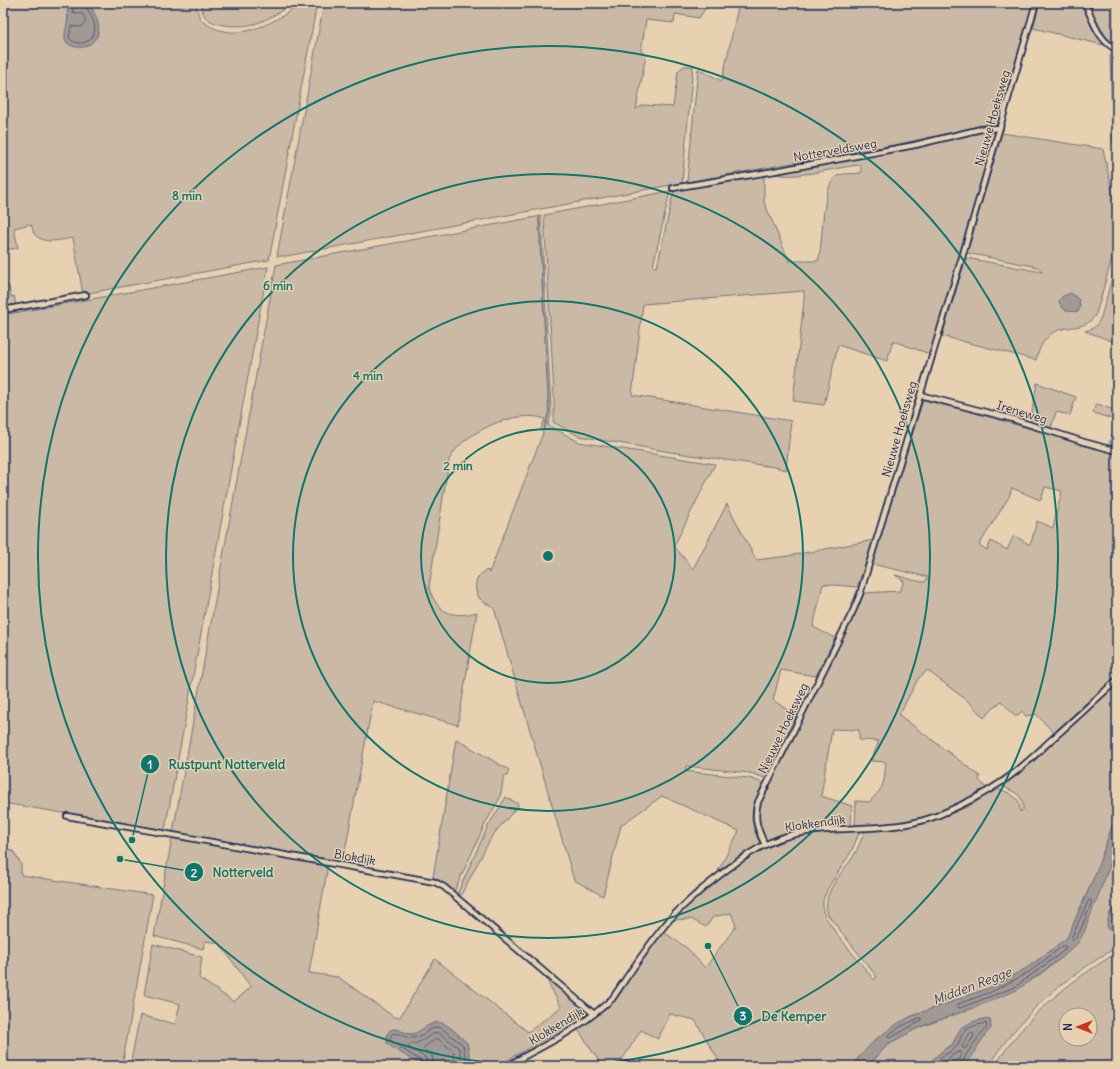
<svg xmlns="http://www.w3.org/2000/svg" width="1120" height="1069" font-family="Delius,sans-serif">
	<rect width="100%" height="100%" fill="#e7d1b0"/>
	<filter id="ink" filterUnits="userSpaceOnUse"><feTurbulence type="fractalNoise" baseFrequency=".025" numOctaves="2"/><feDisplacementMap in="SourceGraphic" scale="8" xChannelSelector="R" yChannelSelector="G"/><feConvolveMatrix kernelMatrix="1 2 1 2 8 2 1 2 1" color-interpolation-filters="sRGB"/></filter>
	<g filter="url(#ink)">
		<!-- green -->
		<path fill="#cab9a4" stroke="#727481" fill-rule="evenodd" d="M3,3H68L67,43L73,46L97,37C101,24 95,14 88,3H196C198,17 200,22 214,28C240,39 267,26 289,12C293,10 297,5 301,3C305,2 312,3 317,3L269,260L83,294L73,238C60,240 44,245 34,234L31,224L14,228L18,248L3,250Z
			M201,3H293C281,11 268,20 254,24C242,27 212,28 204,15C202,12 202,7 201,3Z
			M324,3H709L699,18L675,14L674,23L646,20L641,51L646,55L636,109L644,105L673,107L678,71L684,66H693L682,183L286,256H277Z
			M725,3H1034L999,122L899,144L687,182L698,69L722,81L738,7Z
			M1040,3H1083L1103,45L1033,28Z
			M1089,3H1117V45L1107,40Z
			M1111,53L1117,54V144L1113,143L1110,56Z
			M995,130L996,131L930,354L893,341L887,361L838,345L824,405L793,401L804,300V291L643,304L632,395L791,421L786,470L775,467L670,452L579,436L553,422L554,416V394L544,215L670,191L653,266L657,267L673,194L675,190L764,175V202L789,261H818C824,244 820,182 839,175C846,173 854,174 861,173V165C840,166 792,181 774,173L904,149Z
			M1002,133L1103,149L1117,214V241L1096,314C1081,340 1049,311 1036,360L942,336L966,258L1042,272L1038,267L967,253Z
			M541,216L551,408V415L548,425L579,442L715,464L674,546L693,569L727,504L756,560L788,556L874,540L857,587L823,584L813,627L835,638L816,676L781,670L773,700L796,716L765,778L750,773L686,766L685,771L749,778L763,783C751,809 747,816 760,844L744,853L718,871L739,831L662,796L621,825L603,896L574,880L494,608C490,605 484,603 480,599C472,589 475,574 488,570L489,573L543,433L541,429L545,419C516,408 461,433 449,460L429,587C436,613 453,619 477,612L458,725L373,701L343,862L173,832L276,265Z
			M1117,260V343L1085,331C1094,329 1097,326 1101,317Z
			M268,267L165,830L3,803V315Z
			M6,284L9,286L11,297L14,296L16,305L3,308V285Z
			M1037,383L1076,397L1070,415L1056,412L1051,428L1030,422Z
			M923,400L975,413L1117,453V675L1054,733L1036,714L1026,716L1022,711L1016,717L1001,701L984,718L969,702L927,670L918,679L899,715L980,776L979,780L986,788C961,802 934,817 904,822C888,825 872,826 855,826L856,801L869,802C885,787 884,783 886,762L871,761L879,741L859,740V730L832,729L821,796L852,806L851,826L805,829L766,841L759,825L758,808L862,593L900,591L904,581L895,575C905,577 916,582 925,582L928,577L872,564ZM1045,487L1062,491L1053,528L1037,521L1031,543L1028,544L1014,535L1007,550L991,541L987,550L979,545L1009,497L1012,488L1040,500H1041Z
			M1097,404L1117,411V448L1109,445L1116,420L1093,413Z
			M1117,685V812L1095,875L1067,938L1027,968L989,988L912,1016L897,1024L876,1039L859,1058L853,1066H722L695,1020L670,1014L658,1039L641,1030L618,1066H602L577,1028L606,1008L615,997L662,931L687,948L705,968L736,926L731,913L713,917L706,927L691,919L672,920C707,884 757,843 808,834C825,831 843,832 860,831L851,852L828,888L823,900V912L826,918L836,933L874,980L877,977L828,915C821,893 842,873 853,857C858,849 861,840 865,831C905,831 933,822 969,806C978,802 988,792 996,790C1002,788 1017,796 1019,803C1020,805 1020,809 1020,812L1023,810C1024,794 1014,792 1002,786L1019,774Z
			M456,739L509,770L507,776H504L500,798L486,822L454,892L443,883L433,877Z
			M506,797L518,804V806L492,836L460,897L458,896V892L488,826Z
			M172,838L328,865L309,973L338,977L394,1017H400L435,959L528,1032L561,1007L544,975L588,1013L561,1030L512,1057L500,1066H471L467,1043C457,1034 444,1017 430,1025C425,1028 419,1033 413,1034C407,1035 401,1030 395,1029L389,1031V1045L422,1066H130L140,1015L175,1024L180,1004L144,995L153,944L202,957L199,978L234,1002L251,987L219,943L205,941L203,949L154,936Z
			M1117,847V904L1109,914V929L1117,924V947C1105,954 1093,962 1081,970C1044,995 1013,1028 988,1066H965L985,1035L991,1028L990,1020L984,1019L972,1022L961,1028L952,1045L946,1048L932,1060L930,1066H869L888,1044L920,1027L976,1007L1035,978L1064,956L1113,859Z
			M3,849L13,851L21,864V875L153,895L122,1066H3Z
			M1117,953V1066H995C1024,1018 1069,981 1117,953ZM1066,1015H1090V1039H1066Z"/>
		<!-- water -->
		<path fill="#a19994" stroke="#6b6f7e" d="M68,3H88C92,9 97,16 98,23C102,44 78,56 65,40V33L68,19Z
			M1071,293L1079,300L1080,307L1078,312C1068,311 1062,312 1059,301L1063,296Z
			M1117,812V847L1084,932L1078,943L1064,956L1017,990L976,1007L920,1027L888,1044L868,1066H853L858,1058L876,1039L897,1024L912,1016L989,988L1027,968L1067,938L1095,875Z
			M1117,904V924L1108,929C1105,920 1111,911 1117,904Z
			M985,1019L990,1020L991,1028L985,1035L965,1066H930L932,1060L946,1048L952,1045L961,1028L972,1022Z
			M437,1022C447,1022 459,1036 467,1043L471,1066H422L393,1048L387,1043V1034L392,1029L399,1030L408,1034H414L427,1026Z"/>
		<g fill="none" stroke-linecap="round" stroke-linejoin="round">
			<!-- shore -->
			<path stroke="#515974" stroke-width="1" d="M72,3L73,12L82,14C87,19 86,24 80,27L71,26L69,38C72,41 75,43 80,43C92,43 98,31 93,20C91,14 86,9 85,3
				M1089,900H1091L1092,902L1080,931L1075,939L1073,940L1072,937Z
				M1063,946H1065L1066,948L1061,953L1015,987L960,1008L958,1007V1004L991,992L1029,972Z
				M920,1018L922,1019L921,1021L890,1038L888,1037V1035L900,1027Z
				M971,1033H973L974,1036L966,1048H963L962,1046L968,1035Z
				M423,1066L421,1061L392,1042L390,1039L392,1034L395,1033C401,1034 405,1038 411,1038C422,1039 428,1027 440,1027L463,1045L467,1066
				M428,1066L426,1058L408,1047V1045C411,1043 414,1044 417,1043C425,1040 430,1034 438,1032L459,1048L462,1066
				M434,1066L432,1056L423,1048L437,1038L453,1051L456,1066
				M934,1066C938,1055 949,1055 956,1047C959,1044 960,1038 963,1033C967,1027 979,1024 986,1023L987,1027C980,1034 963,1057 961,1066
				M940,1066L951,1056L960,1051L962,1054L957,1061L956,1066"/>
			<!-- stream -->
			<path stroke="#6b6f7e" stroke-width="1.5" d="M539,218L549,412L544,430"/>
			<!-- street casing -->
			<g stroke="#1b2f5e" stroke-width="8">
				<path id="street" d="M1085,3C1093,21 1098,40 1117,50
					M673,188L775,171L915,145L981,129L1000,128
					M3,310L86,295
					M920,395L1009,418L1084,442L1117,451
					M67,816L435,882L444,887L594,1014
					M765,845C758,830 753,819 758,802L853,611L860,594L963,254L1036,3
					M508,1066C521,1057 535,1051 549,1043C572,1031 593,1016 612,999C629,974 646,948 665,925C675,912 689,901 701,890C730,867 762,839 800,833C846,825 895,833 939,815C960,806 981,796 1000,783C1018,772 1034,756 1050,741C1073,721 1095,700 1117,680"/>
			</g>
			<!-- street -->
			<use href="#street" stroke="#e7d1b0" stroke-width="4.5"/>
		</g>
	</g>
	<!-- distance rings -->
	<g fill="none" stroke="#0f766e" stroke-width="2">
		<circle cx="548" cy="556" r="127"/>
		<circle cx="548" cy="556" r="255"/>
		<circle cx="548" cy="556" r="382"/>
		<path d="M544 1066A510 510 0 1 1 552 1066"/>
	</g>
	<g text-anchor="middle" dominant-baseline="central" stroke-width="3" stroke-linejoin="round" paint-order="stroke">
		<!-- street labels -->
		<g font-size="12" fill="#1b2f5e" stroke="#e7d1b0">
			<text transform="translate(992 118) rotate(-74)">Nieuwe Hoeksweg</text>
			<text transform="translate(835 150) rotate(-10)">Notterveldsweg</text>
			<text transform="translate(1022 412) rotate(17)">Ireneweg</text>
			<text transform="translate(899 429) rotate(-74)">Nieuwe Hoeksweg</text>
			<text transform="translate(783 728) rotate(-64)">Nieuwe Hoeksweg</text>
			<text transform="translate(815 823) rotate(-8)">Klokkendijk</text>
			<text transform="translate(355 857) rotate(10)">Blokdijk</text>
			<text transform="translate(556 1026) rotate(-31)">Klokkendijk</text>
		</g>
		<!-- water labels -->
		<g font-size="13" font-style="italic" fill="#2f3f66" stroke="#e7d1b0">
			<text transform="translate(972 986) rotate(-21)">Midden Regge</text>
		</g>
	</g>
	<circle cx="548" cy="556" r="6" fill="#0f766e" stroke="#e7d1b0" stroke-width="2"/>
	<g font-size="12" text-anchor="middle" font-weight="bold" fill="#0f766e" stroke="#e7d1b0" stroke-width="3" stroke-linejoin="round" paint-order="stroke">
		<text x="187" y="200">8 min</text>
		<text x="278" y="290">6 min</text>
		<text x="368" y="380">4 min</text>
		<text x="458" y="470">2 min</text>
	</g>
	<!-- callouts -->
	<path fill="none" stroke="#0f766e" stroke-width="1.5" d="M132 840L150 764M120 859L194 872M708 946L743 1016"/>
	<g fill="#0f766e" stroke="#e7d1b0" stroke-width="1.5">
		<circle cx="132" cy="840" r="4"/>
		<circle cx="120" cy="859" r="4"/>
		<circle cx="708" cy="946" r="4"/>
		<circle cx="150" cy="764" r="10"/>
		<circle cx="194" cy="872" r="10"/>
		<circle cx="743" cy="1016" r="10"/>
	</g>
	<g font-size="12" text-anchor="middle" font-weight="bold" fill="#fff">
		<text x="150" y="769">1</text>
		<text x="194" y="877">2</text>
		<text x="743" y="1020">3</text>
	</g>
	<g font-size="13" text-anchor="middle" font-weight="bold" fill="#0f766e" stroke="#e7d1b0" stroke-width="3" stroke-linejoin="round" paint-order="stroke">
		<text x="227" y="769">Rustpunt Notterveld</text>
		<text x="243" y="877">Notterveld</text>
		<text x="794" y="1021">De Kemper</text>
	</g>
	<!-- margin -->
	<rect width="1120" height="1069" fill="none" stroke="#e7d1b0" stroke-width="16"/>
	<rect x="8" y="8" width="1104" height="1053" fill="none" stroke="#1b2f5e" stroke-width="1.5" filter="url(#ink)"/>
	<!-- north arrow -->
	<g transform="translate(1078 1027) rotate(270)"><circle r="19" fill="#e7d1b0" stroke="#95908f"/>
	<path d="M0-3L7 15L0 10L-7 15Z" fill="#c8321e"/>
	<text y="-6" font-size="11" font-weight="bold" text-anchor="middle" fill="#1b2f5e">N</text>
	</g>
</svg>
